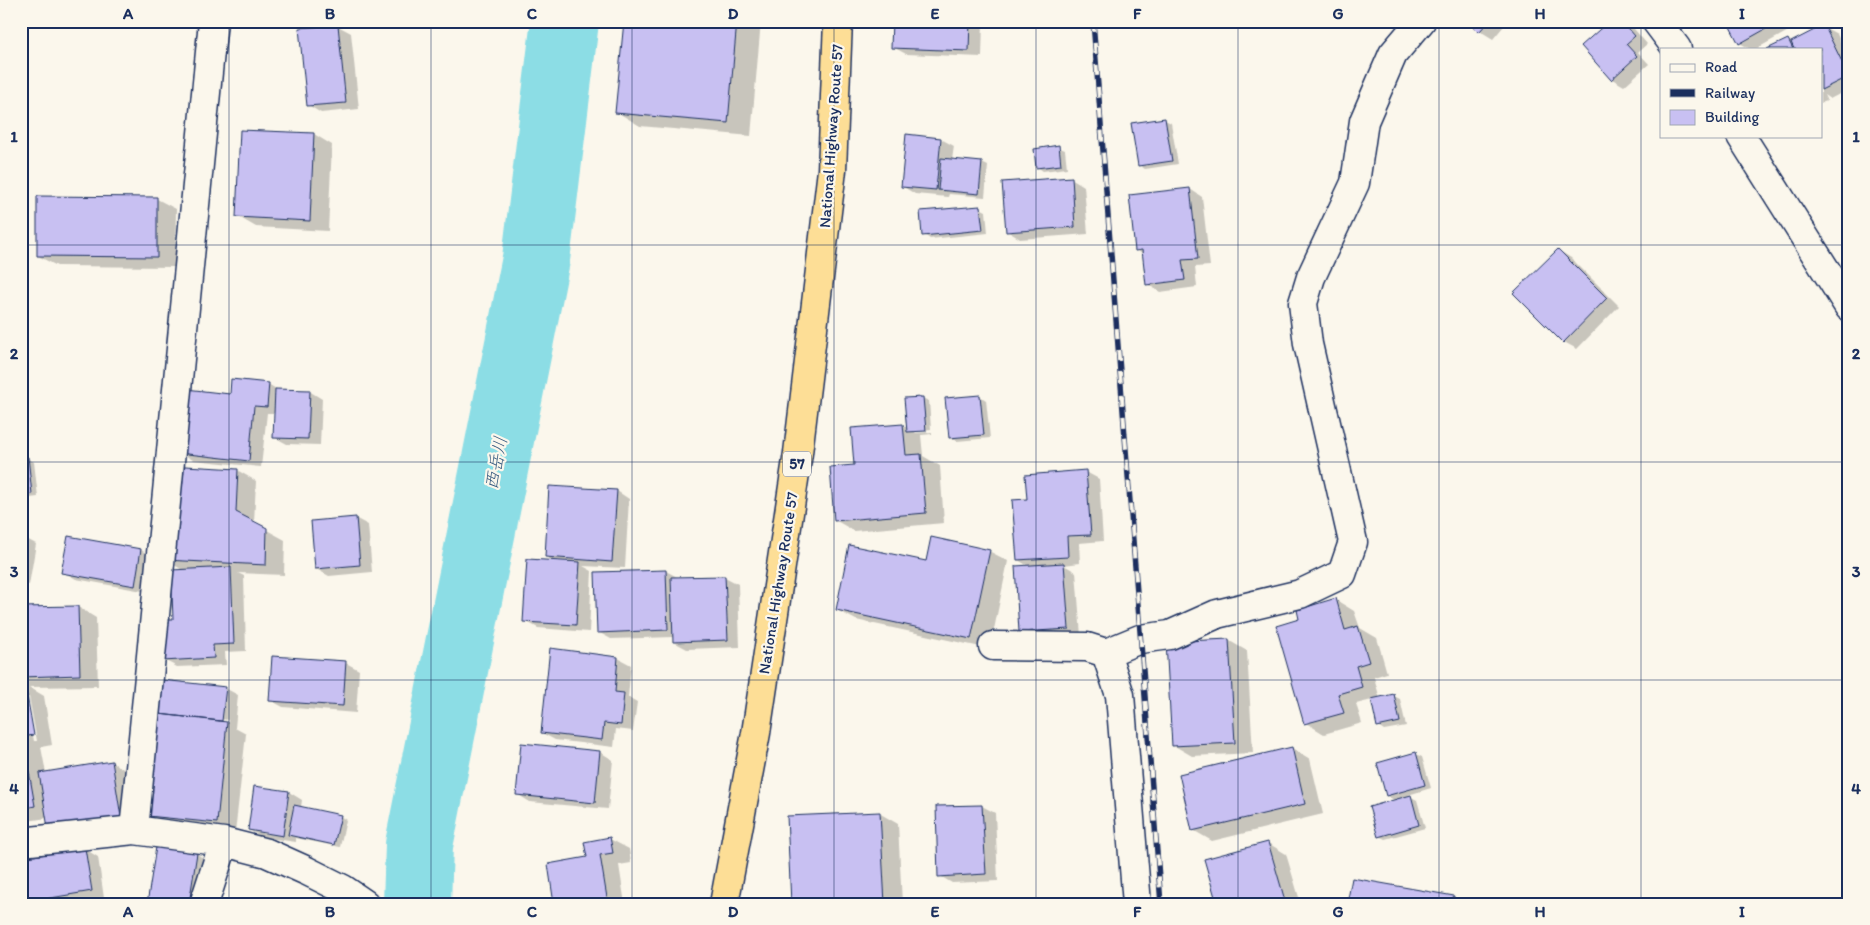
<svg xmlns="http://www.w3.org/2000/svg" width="1870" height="925" font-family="Itim,'Klee One',sans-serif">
	<rect width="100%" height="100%" fill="#fbf7ec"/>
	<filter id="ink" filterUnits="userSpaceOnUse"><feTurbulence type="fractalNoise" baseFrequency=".02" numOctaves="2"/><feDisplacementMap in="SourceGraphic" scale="10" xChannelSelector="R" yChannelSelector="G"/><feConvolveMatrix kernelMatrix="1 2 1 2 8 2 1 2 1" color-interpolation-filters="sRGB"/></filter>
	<g filter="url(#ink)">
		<!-- shadow -->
		<path fill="#0003" fill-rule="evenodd" d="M21,21H25L28,34L21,35Z
			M625,21H761L751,136L640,126L617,112Z
			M894,21H983L982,57L906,54L893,47Z
			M1468,21H1508L1493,39L1480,31Z
			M1610,21H1625L1629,23L1647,44L1638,52L1649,64L1624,86L1612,79Z
			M1728,21H1800L1801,24L1756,49H1750L1740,43Z
			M338,26L351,33L359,109L321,113L308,105Z
			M1824,27L1837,34L1849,59V89L1830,99L1824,95L1827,101L1821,103V49H1770L1787,40L1792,42Z
			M1165,120L1171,123L1178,164L1145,169L1139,165Z
			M314,134L332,145L328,231L256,227L237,216Z
			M941,139L954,146L952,160L982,163L988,166L985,197L949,194L948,197L915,194L902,186Z
			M1058,147L1065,150L1067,168L1043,171L1037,167Z
			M1071,178L1084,186L1088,234L1020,239L1007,231Z
			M1190,189L1202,197L1210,266L1195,267L1197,287L1160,292L1147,284L1144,255L1136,250Z
			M38,198L157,199L176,209L175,267L57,266L38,256Z
			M980,208L986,211L988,233L930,239L924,235Z
			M1558,250L1571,258L1619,306L1577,349L1564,342Z
			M268,384L278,390L309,391L322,399L320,445L287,444L274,437L275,413H267L261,467L193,460L181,453L231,395Z
			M980,396L986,400L990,438L957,441L951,438Z
			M922,398L929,401L931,429L913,431L916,433L932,432V434L921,435L923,456L940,466L944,523L854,531L835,520L855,466L903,425L907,428Z
			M27,458L34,462L38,497L21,499V459Z
			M237,470L256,481L254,523L285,540L284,575L238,573L244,576L246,651L225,652L226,665L177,667L164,660L184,571L165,559Z
			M1086,472L1099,479L1103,541L1079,543L1080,563L1064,565L1076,572L1081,636L1034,639L1021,631L1030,567L1018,560Z
			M617,491L629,499L625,568L583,566L592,571L589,632L538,628L525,621L555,562L546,557Z
			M355,518L368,525L372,572L329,576L316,569Z
			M21,536L36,544L29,585L21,583Z
			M69,538L141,550L154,558L148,592L76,579L63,572Z
			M989,551L1008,561L990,649L856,620L837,610L927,562Z
			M666,571L679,578L725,577L738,584L740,647L687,649L674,642V637L611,639L598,632L596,573Z
			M1336,600L1354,611L1360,628L1377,638L1387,673L1374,677L1380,699L1394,696L1400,699L1406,726L1384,730L1378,726L1372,700L1356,704L1362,723L1324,734L1306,723L1301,619Z
			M78,607L96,618L98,686L29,687L44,696L52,745L41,747L46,773L112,762L125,770L133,824L47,818L21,822V609ZM26,697H29L37,741H34Z
			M1228,640L1247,651L1253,753L1192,756L1173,745Z
			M551,650L618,658L631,665L628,697L637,702L633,731L616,729L614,747L555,740L542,733Z
			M273,657L346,663L359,670L356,713L283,707L270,700Z
			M163,682L225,688L238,695L235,728L246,734L235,833L168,826L149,815ZM172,714L228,720V723L172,717Z
			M1292,748L1310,759L1323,814L1212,841L1193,830Z
			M600,752L613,760L608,809L530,802L517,794Z
			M1416,754L1422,757L1431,788L1408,795L1417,800L1425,828L1385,839L1379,836L1396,801L1387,796L1379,764Z
			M255,787L289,792L302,800L301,807L340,816L346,820L340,847L296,838V842L262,837L249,830Z
			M982,806L995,813L998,881L952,883L940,876L937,808Z
			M879,813L898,824L902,904H792Z
			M610,839L629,849L631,863L619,865L625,904H555L588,858Z
			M1268,843L1286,854L1301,904H1218Z
			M85,849L98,857L104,898L71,904L21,903V860Z
			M197,854L209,862L203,904H149Z
			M1454,897L1465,904H1349Z"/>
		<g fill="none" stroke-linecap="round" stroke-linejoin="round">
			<!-- river -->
			<path stroke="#8cdde5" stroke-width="68" d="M417,904L419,845L536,259L565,21"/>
		</g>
		<!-- building -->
		<path fill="#c8c0f2" stroke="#1b2f5e" d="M624,21H737L728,123L615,113Z
			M892,21H970L969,51L891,48Z
			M1467,21H1489L1479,32Z
			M1609,21H1622L1635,36L1626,44L1637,56L1611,80L1581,46Z
			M1727,21H1780L1739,44Z
			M338,25L346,103L307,106L299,28Z
			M1824,25L1849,76L1821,90V49H1794L1791,42Z
			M1788,39L1793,49H1767Z
			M1165,118L1172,161L1138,166L1131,123Z
			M240,130L314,133L310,221L236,217Z
			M906,134L941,138L936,190L901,187Z
			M1059,145L1061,165L1036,168L1034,149Z
			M941,158L982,162L979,194L938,190Z
			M1072,177L1075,227L1006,232L1002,182Z
			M1190,188L1198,259L1182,260L1185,280L1146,285L1142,250L1135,251L1129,195Z
			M37,196L157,197V257L37,256Z
			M980,206L983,230L922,236L920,211Z
			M1558,249L1607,298L1563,343L1513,293Z
			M231,379L269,383L267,407L254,406L249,461L179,453L186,389L230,394Z
			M275,389L310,390L308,439L273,438Z
			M980,395L984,435L949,438L945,398Z
			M923,397L926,431L907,432L904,398Z
			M903,424L906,455L921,454L926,513L834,521L830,467L854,465L851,428Z
			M28,457L32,494L21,495V458Z
			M168,465L238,469L236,512L267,528L266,565L164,560Z
			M1086,470L1091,535L1067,536L1068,557L1017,560L1012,500L1027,499L1025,475Z
			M549,486L617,490L612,562L545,557Z
			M356,517L360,565L315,569L311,521Z
			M68,536L141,549L135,586L61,573Z
			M931,537L990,550L971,639L836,610L849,545L926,561Z
			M527,559L580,562L576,625L523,622Z
			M1064,563L1069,629L1019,632L1015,566Z
			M231,567L234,644L213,645L214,658L163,661L162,619H173L171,570Z
			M666,570L668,630L597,633L595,572Z
			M725,576L728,640L673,642L671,577Z
			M1336,598L1345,630L1358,626L1369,662L1356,666L1362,687L1338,694L1344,713L1304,724L1276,626L1299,619L1297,610Z
			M78,606L80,675L21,677V607Z
			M1229,639L1235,743L1172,746L1166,642Z
			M550,648L618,657L615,692L624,693L621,725L604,723L602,740L541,733Z
			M272,656L346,661L343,706L269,701Z
			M162,680L226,687L222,721L159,714Z
			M25,684L34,735L23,737L35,806L21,809V685Z
			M1394,694L1400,722L1377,727L1371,699Z
			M159,714L227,722L217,823L148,816Z
			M521,743L600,751L595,803L516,795Z
			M1292,747L1305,804L1192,831L1179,774Z
			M1416,752L1425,785L1386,796L1377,763Z
			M112,761L121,817L48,828L39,773Z
			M254,786L289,791L283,836L248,830Z
			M1411,795L1419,825L1378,837L1369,807Z
			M294,805L341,815L334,845L288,835Z
			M982,805L986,874L938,877L936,806Z
			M880,812L885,904H791L787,816Z
			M610,837L613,853L600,855L608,904H554L548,864L587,857L584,842Z
			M1268,842L1286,904H1217L1204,859Z
			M156,847L197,853L189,904H147Z
			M85,848L92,891L21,903V858Z
			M1352,878L1454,896L1453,904H1347Z"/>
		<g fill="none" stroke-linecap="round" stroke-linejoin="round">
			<!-- minor casing -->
			<g stroke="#1b2f5e" stroke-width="31">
				<path id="minor" d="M993,646L1087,647L1106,653
					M134,830L213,21
					M21,842L134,830L224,842L267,853L307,871L343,889L365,904
					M204,904L224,842
					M1137,904L1120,695L1106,653L1140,639L1170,635L1217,614L1300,594L1342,574L1353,542L1308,344L1303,303L1311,277L1355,183L1364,121L1393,54L1421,21"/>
			</g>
			<!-- tertiary casing -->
			<g stroke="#1b2f5e" stroke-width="31">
				<path id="tertiary" d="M1656,21L1677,49
					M1741,136L1849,307"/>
			</g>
			<!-- trunk casing -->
			<g stroke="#1b2f5e" stroke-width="31">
				<path id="trunk" d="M724,904L756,733L798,453L832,170L838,21"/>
			</g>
			<!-- minor -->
			<use href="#minor" stroke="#fbf7ec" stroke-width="28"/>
			<!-- tertiary -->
			<use href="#tertiary" stroke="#fbf7ec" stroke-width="28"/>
			<!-- trunk -->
			<use href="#trunk" stroke="#fdde96" stroke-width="28"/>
			<!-- rail casing -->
			<g stroke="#1b2f5e" stroke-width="5.5">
				<path id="rail" d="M1093,21L1161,904"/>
			</g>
			<!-- rail -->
			<use href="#rail" stroke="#fbf7ec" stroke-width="4" stroke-dasharray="11" stroke-linecap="butt"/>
		</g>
	</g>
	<!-- grid -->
	<path fill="none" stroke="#1b2f5e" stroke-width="1" stroke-opacity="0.55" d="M229,21V904M431,21V904M632,21V904M834,21V904M1036,21V904M1238,21V904M1439,21V904M1641,21V904M21,245H1849M21,462H1849M21,680H1849"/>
	<g text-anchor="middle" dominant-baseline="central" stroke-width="4.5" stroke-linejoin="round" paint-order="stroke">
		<!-- shield labels -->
		<rect fill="#fbf7ec" stroke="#5e6b89" stroke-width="1" x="783" y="451.5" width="28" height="25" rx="4"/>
		<g font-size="15" font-weight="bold" fill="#1b2f5e">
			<text x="797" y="464">57</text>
		</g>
		<!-- street labels -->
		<g font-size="16" fill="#1b2f5e" stroke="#fbf7ec">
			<text transform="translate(831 136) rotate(-86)">National Highway Route 57</text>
			<text transform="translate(778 583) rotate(-81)">National Highway Route 57</text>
		</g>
		<!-- water labels -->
		<g font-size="18" font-style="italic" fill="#375a80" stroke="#fbf7ec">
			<text transform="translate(496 463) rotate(-79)">西岳川</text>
		</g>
	</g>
	<!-- margin -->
	<rect width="1870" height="925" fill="none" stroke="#fbf7ec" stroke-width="55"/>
	<!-- legend -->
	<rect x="1660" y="48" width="162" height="90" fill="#fbf7ec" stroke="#a1a7b3"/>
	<rect x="1670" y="64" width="25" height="8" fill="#fbf7ec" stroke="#a1a7b3"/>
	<text x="1705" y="72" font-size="15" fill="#1b2f5e">Road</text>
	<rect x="1670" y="89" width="25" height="8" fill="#1b2f5e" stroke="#a1a7b3"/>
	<text x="1705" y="98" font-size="15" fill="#1b2f5e">Railway</text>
	<rect x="1670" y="110" width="25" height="15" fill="#c8c0f2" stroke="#a1a7b3"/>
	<text x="1705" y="122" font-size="15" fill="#1b2f5e">Building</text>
	<rect x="28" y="28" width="1814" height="870" fill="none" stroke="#1b2f5e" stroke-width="2"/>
	<g font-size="16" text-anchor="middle" font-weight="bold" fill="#1b2f5e">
		<text x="128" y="19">A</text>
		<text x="330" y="19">B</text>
		<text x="532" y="19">C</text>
		<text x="733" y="19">D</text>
		<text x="935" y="19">E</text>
		<text x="1137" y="19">F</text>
		<text x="1338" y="19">G</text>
		<text x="1540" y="19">H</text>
		<text x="1742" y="19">I</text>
		<text x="14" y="142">1</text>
		<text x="1856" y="142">1</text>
		<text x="14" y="359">2</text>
		<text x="1856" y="359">2</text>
		<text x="14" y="577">3</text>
		<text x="1856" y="577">3</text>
		<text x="14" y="794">4</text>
		<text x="1856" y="794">4</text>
		<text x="128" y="917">A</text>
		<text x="330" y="917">B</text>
		<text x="532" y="917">C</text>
		<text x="733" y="917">D</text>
		<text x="935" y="917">E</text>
		<text x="1137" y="917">F</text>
		<text x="1338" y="917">G</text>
		<text x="1540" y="917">H</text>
		<text x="1742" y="917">I</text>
	</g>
</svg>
